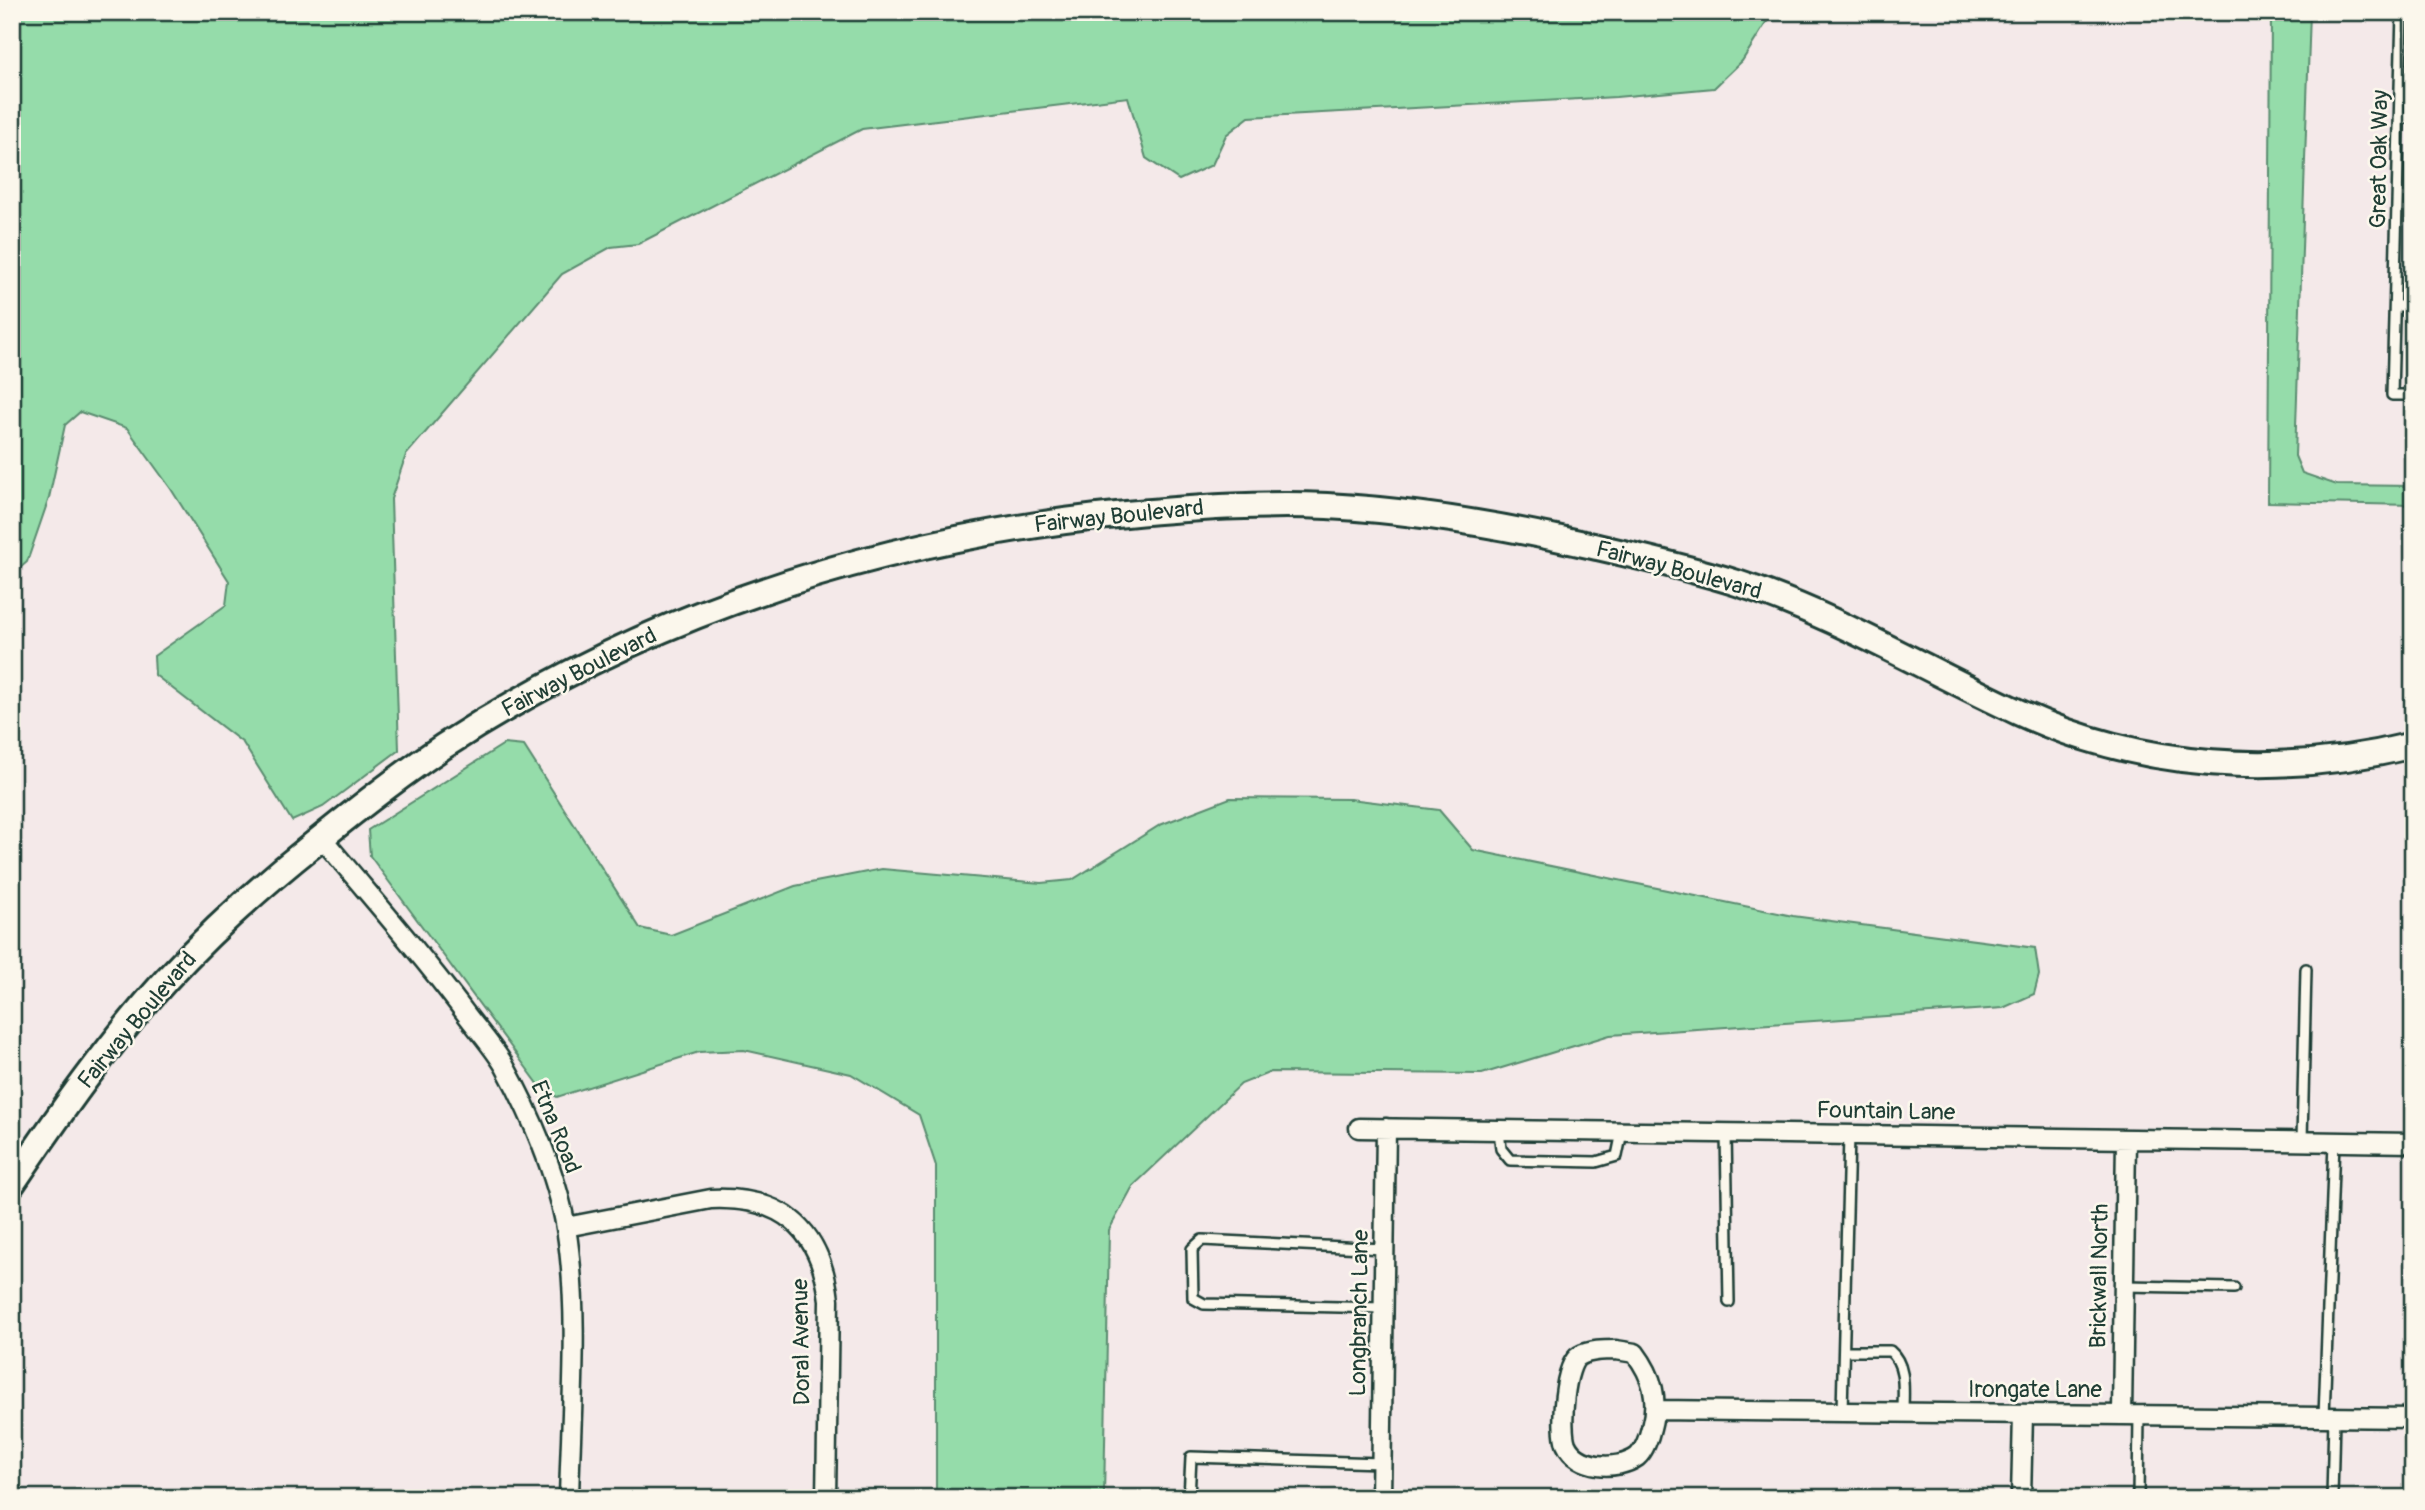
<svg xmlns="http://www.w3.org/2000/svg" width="2425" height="1510" font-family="Pangolin,sans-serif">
	<rect width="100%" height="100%" fill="#f4e9e9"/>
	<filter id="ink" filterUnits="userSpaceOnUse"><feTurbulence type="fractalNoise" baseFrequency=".0143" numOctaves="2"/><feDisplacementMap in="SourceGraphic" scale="14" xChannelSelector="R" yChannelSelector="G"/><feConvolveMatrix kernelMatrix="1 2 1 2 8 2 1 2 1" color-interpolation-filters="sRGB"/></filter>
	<g filter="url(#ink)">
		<!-- green -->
		<path fill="#95dcaa" stroke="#5a8c6f" stroke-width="2" d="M12,12H1773L1742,61L1714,88L1616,97L1249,117L1226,135L1212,165L1179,180L1146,158L1128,97L862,129L638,244L611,247L562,274L406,455L391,499L399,750L323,807L292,821L243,743L155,675L154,656L226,605L229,581L171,489L127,428L80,412L65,425L49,498L27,562L12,575Z
			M2271,12H2310L2295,456L2302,473L2337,485L2413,486V505L2268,502Z
			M504,744L524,746L640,928L671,935L795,886L882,869L1041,883L1072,880L1160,825L1230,798L1350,799L1439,810L1473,850L1793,916L2035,948L2039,975L2034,994L2003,1008L1610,1035L1482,1074L1271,1072L1241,1084L1133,1186L1109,1230L1104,1498H936V1166L919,1115L851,1074L744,1050L699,1052L557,1097L542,1089L370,856L368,830Z"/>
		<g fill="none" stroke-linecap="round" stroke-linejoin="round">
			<!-- lane casing -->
			<g stroke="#1f3d34" stroke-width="14">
				<path id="lane" d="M2402,12L2392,395H2413
					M2399,118H2413
					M2395,306H2413
					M1499,1130L1501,1149L1510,1160L1596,1162L1617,1156L1622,1132
					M1726,1133L1729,1302
					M2302,1141L2306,969
					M2124,1286L2234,1288
					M1384,1308L1204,1304L1193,1298L1192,1249L1202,1240L1384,1249
					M1844,1351H1890C1907,1365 1903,1392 1903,1412
					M1842,1411L1849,1135
					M2324,1417L2334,1142
					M1189,1498L1191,1457L1381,1463
					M2138,1498L2139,1414
					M2332,1498L2334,1417"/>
			</g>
			<!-- street casing -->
			<g stroke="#1f3d34" stroke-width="23">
				<path id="street" d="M322,838C370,896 421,953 466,1014C478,1030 493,1047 504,1065C530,1112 557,1175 566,1228C580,1312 571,1412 569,1498
					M1359,1128L2413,1143
					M566,1227L711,1199C782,1196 821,1229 829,1300L826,1498
					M1616,1350L1635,1353C1653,1377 1659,1399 1651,1428C1649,1437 1644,1451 1637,1457C1617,1471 1577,1469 1566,1444C1560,1428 1564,1365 1579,1356C1590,1350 1604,1350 1616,1350Z
					M1656,1410L2413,1418
					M2122,1414L2126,1139
					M1381,1498L1386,1128
					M2021,1498L2023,1414"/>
			</g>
			<!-- secondary casing -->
			<g stroke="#1f3d34" stroke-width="30">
				<path id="secondary" d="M12,1184C60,1113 109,1043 166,980C212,930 262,885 315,843C357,809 399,776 444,746C652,611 880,538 1126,514C1193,508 1260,503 1327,506C1418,511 1505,526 1593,546C1641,557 1690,568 1737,583C1836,615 1924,669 2018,712C2142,769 2281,778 2413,745"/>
			</g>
			<!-- lane -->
			<use href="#lane" stroke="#fbf7ec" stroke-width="9"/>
			<!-- street -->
			<use href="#street" stroke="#fbf7ec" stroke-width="18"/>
			<!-- secondary -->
			<use href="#secondary" stroke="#fbf7ec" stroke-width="24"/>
		</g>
	</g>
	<g text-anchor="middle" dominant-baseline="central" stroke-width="5" stroke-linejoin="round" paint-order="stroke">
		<!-- street labels -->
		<g font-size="23" fill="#1f3d34" stroke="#fbf7ec">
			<text transform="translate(2379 159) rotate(-89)">Great Oak Way</text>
			<text transform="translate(1119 516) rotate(-6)">Fairway Boulevard</text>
			<text transform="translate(1679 570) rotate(15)">Fairway Boulevard</text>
			<text transform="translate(579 672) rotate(-27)">Fairway Boulevard</text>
			<text transform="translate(137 1020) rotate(-50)">Fairway Boulevard</text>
			<text transform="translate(1886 1111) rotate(1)">Fountain Lane</text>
			<text transform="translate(556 1127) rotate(68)">Etna Road</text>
			<text transform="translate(2099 1276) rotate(-89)">Brickwall North</text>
			<text transform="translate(1359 1313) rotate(-89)">Longbranch Lane</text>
			<text transform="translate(801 1342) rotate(-91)">Doral Avenue</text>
			<text x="2035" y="1389">Irongate Lane</text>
		</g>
	</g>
	<!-- margin -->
	<rect width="2425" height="1510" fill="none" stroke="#fbf7ec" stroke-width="42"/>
	<rect x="21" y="21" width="2383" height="1468" fill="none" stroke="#1f3d34" stroke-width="2.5" filter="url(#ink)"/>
</svg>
